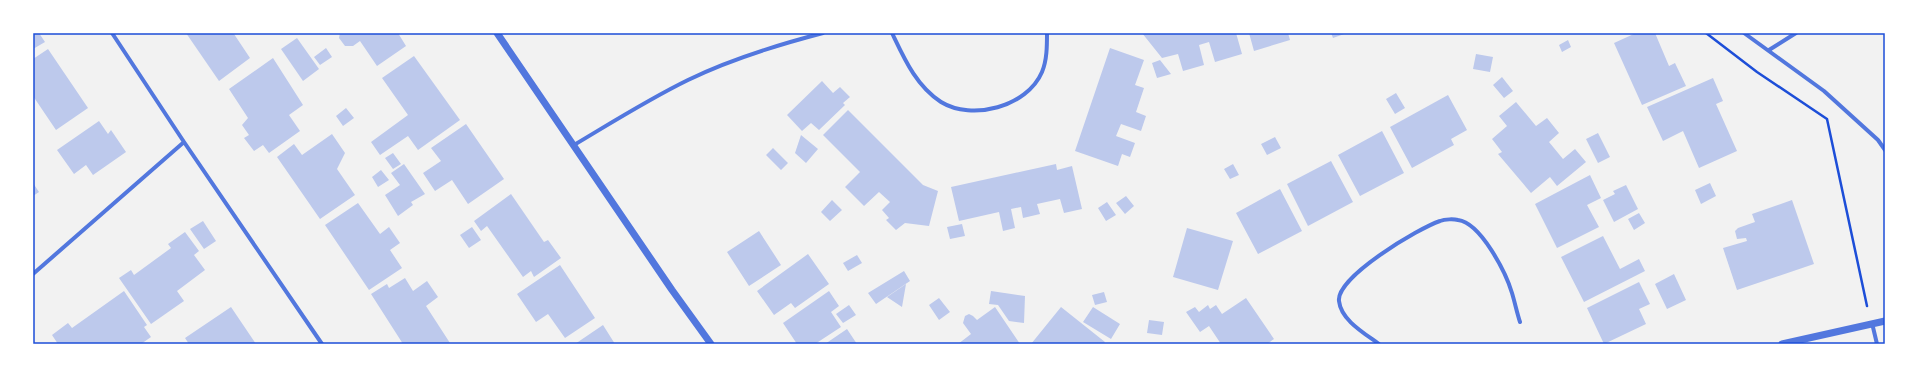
<svg xmlns="http://www.w3.org/2000/svg" width="1918" height="377" font-family="'Source Sans 3',sans-serif">
	<rect width="100%" height="100%" fill="#f2f2f2"/>
	<!-- building -->
	<path fill="#bdc9ec" d="M33,33H39L45,42L33,49Z
		M186,33H236L234,34L250,58L219,81Z
		M340,33H398L406,46L377,66L360,41L353,46H345L339,38Z
		M1142,33H1236L1242,54L1215,62L1209,42L1199,45L1204,65L1183,71L1178,54L1162,58Z
		M1249,33H1288L1290,40L1254,51Z
		M1331,33H1347L1333,38Z
		M1636,33H1655L1669,66L1675,63L1686,86L1642,105L1614,43Z
		M297,38L319,69L303,81L281,49Z
		M1568,40L1571,47L1562,52L1559,45Z
		M326,48L332,57L320,65L314,57Z
		M1110,48L1144,60L1135,85L1144,88L1136,112L1146,116L1141,131L1121,124L1116,136L1135,143L1130,157L1122,154L1118,166L1075,151Z
		M48,49L88,108L56,130L33,96V59Z
		M1476,54L1493,57L1490,72L1473,69Z
		M414,56L460,120L418,150L408,136L380,155L371,142L408,115L382,78Z
		M273,58L303,105L289,115L300,131L269,153L263,145L254,151L244,138L249,135L242,125L248,118L229,89Z
		M1160,60L1171,74L1157,78L1152,63Z
		M1502,77L1513,91L1504,98L1493,85Z
		M1713,78L1723,101L1716,104L1737,151L1699,168L1683,131L1663,141L1647,107Z
		M822,81L833,93L840,87L850,97L843,103L845,105L819,130L811,123L802,131L787,115Z
		M1396,93L1405,108L1395,114L1386,99Z
		M1448,95L1467,130L1451,139L1454,145L1412,168L1390,127Z
		M1516,102L1536,126L1547,118L1559,133L1549,142L1563,159L1575,149L1586,162L1557,186L1550,177L1531,193L1498,154L1502,152L1492,139L1507,126L1499,116Z
		M346,108L354,118L343,126L336,116Z
		M848,110L923,185L938,191L929,226L905,223L896,230L886,220L889,218L882,210L890,202L879,192L864,206L845,187L860,172L823,135Z
		M99,121L108,134L111,130L126,152L93,175L86,165L74,174L57,150Z
		M466,124L504,179L468,204L452,180L435,191L423,173L441,161L431,148Z
		M1382,131L1404,173L1360,196L1338,155Z
		M1598,133L1610,157L1598,163L1586,139Z
		M332,134L345,153L337,169L355,195L320,219L277,157L294,144L302,155Z
		M801,135L818,149L806,163L795,153Z
		M1275,137L1281,148L1267,155L1261,144Z
		M773,148L788,163L781,170L766,155Z
		M393,153L401,164L393,169L385,158Z
		M1331,161L1353,202L1308,226L1287,184Z
		M404,164L425,194L411,202L413,205L398,216L385,195L400,185L391,173Z
		M1056,164L1057,170L1072,166L1082,209L1064,213L1060,199L1037,204L1040,214L1023,218L1021,207L1011,209L1015,228L1003,231L999,212L959,221L951,187Z
		M1233,164L1239,175L1230,179L1224,169Z
		M381,170L389,180L378,187L372,177Z
		M1590,175L1601,198L1587,205L1599,227L1557,248L1535,204Z
		M33,183L39,192L33,196Z
		M1710,183L1716,196L1701,204L1695,190Z
		M1626,185L1638,209L1614,222L1603,200L1615,194L1613,191Z
		M1280,189L1302,231L1258,254L1236,213Z
		M511,194L544,242L548,240L561,258L534,277L531,271L523,277L487,226L481,231L474,221Z
		M1126,196L1134,206L1125,214L1116,203Z
		M832,200L842,210L830,221L821,212Z
		M1792,200L1814,264L1737,290L1723,248L1747,241L1746,238L1737,239L1735,231L1738,228L1755,222L1752,214Z
		M1107,202L1116,215L1106,221L1098,208Z
		M358,203L380,234L389,227L400,243L390,250L402,268L369,290L325,225Z
		M1639,213L1645,223L1634,230L1628,219Z
		M203,221L216,241L204,249L190,229Z
		M962,224L965,236L950,239L947,227Z
		M472,227L481,240L469,248L460,235Z
		M1187,228L1233,241L1218,290L1173,277Z
		M759,231L781,265L749,286L727,252Z
		M185,232L199,251L194,255L205,270L177,291L184,301L151,324L119,278L131,270L134,275L171,248L168,244Z
		M1603,236L1620,269L1639,259L1645,271L1584,302L1561,257Z
		M808,254L829,284L795,308L791,303L774,315L757,291Z
		M857,255L862,263L848,271L843,263Z
		M560,265L595,318L565,338L548,314L536,322L517,294Z
		M904,271L910,281L876,304L868,293Z
		M1674,274L1686,300L1667,309L1655,284Z
		M405,278L413,291L427,281L438,297L426,306L450,343L403,344L371,294L387,284L389,288Z
		M1639,282L1650,304L1639,309L1646,324L1604,344L1587,308Z
		M906,284L902,307L887,297Z
		M124,291L147,325L144,327L151,337L141,344H58L52,335L68,323L72,328Z
		M829,291L839,306L831,312L841,327L815,344H797L783,323Z
		M991,291L1025,296L1024,323L1009,321L998,305L989,304Z
		M1104,292L1107,302L1095,305L1092,295Z
		M939,298L950,312L939,320L929,305Z
		M1246,298L1274,339L1267,344H1221L1209,326L1200,332L1186,312L1195,307L1199,312L1208,305L1210,309L1216,305L1222,314Z
		M849,305L856,315L843,323L836,314Z
		M231,307L256,344H189L185,338Z
		M995,307L1020,344H958L971,334L963,323L965,316L969,314L973,316L977,320Z
		M1061,307L1105,342L1104,344H1031Z
		M1093,307L1120,324L1111,339L1083,322Z
		M1149,320L1164,322L1162,335L1147,333Z
		M603,325L615,344H575Z
		M847,329L857,344H825Z"/>
	<g fill="none" stroke-linecap="round" stroke-linejoin="round">
		<!-- path -->
		<path stroke="#1d4ed8" stroke-width="2.5" d="M1706,33L1757,72L1827,119L1867,306"/>
		<!-- minor -->
		<path stroke="#5277de" stroke-width="4" d="M112,33L184,142L322,344
			M892,33C904,58 916,86 941,102C972,121 1027,107 1042,72C1047,60 1047,46 1047,33
			M1744,33L1824,91L1878,140L1885,150
			M1769,50L1796,33
			M574,145C611,123 649,99 688,80C731,59 777,45 823,33
			M33,274L184,142
			M1872,323L1877,344
			M1379,344C1364,333 1341,320 1339,301C1336,277 1419,228 1440,221C1445,219 1454,219 1458,220C1481,223 1506,273 1512,293C1515,303 1517,313 1520,322"/>
		<!-- tertiary -->
		<path stroke="#5277de" stroke-width="7" d="M497,33L672,290L711,344
			M1782,344L1885,321"/>
	</g>
	<!-- border -->
	<rect width="1918" height="377" fill="none" stroke="#ffffff" stroke-width="68"/>
	<rect x="34" y="34" width="1850" height="309" fill="none" stroke="#1d4ed8" stroke-width="1.5"/>
</svg>
